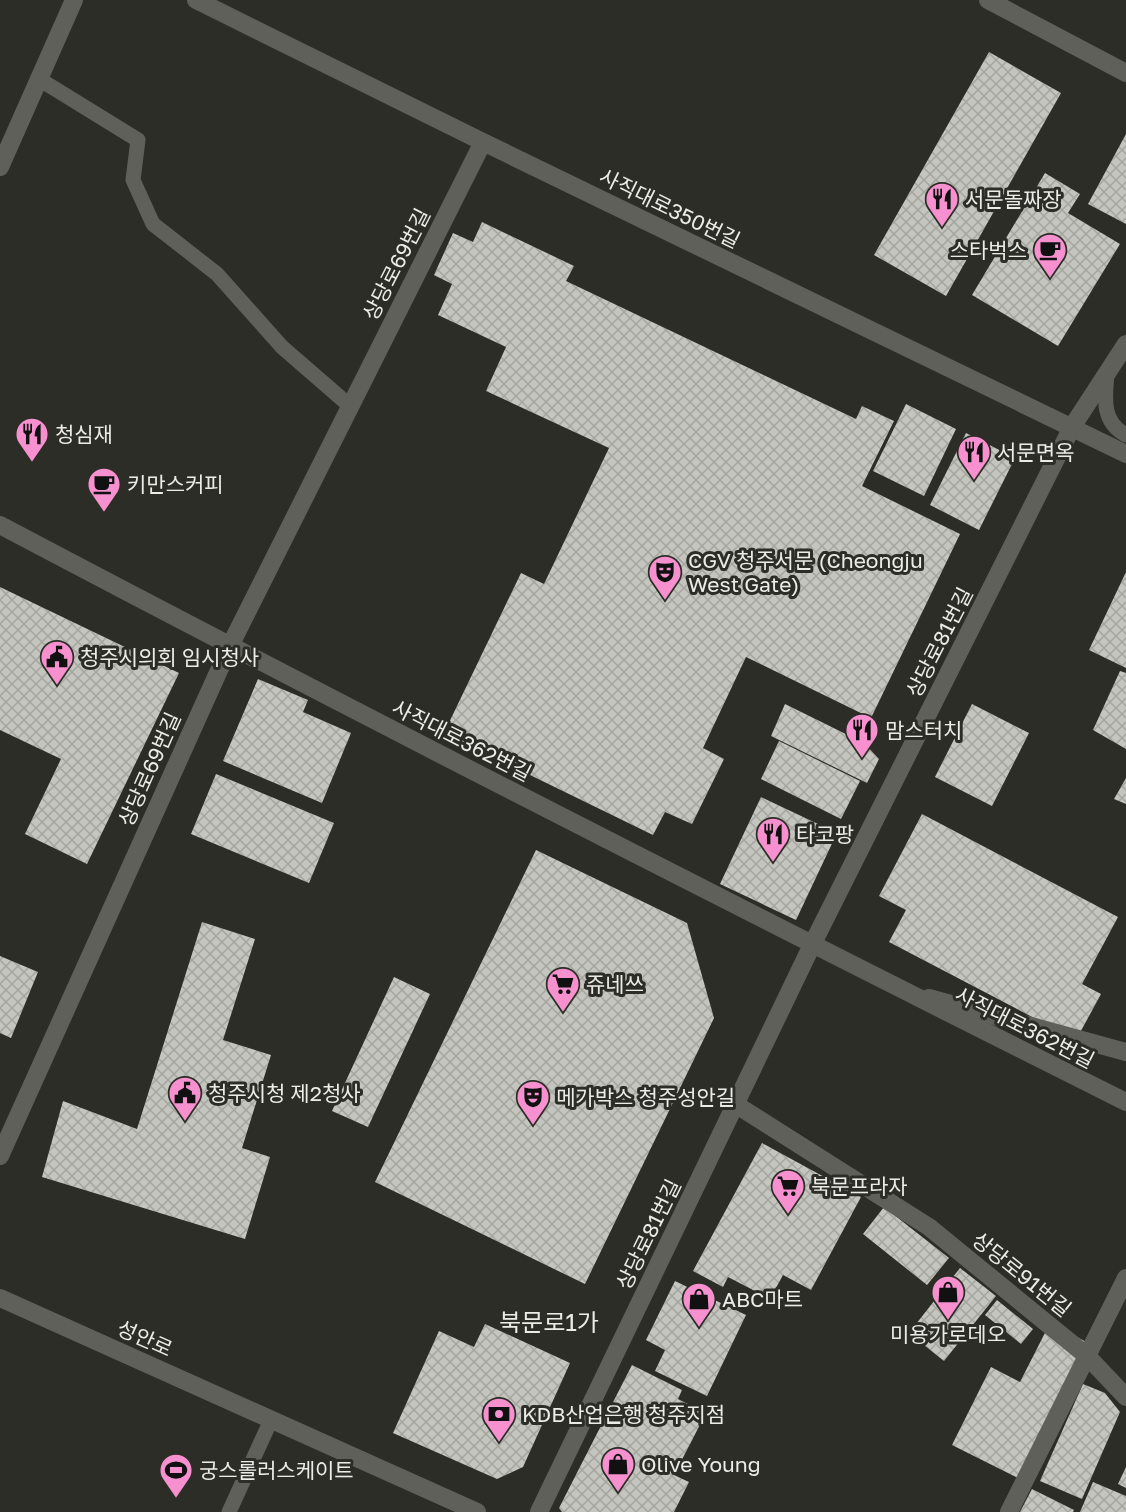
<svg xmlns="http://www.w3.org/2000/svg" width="1126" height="1512" font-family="'Golos Text','Noto Sans KR',sans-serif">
	<defs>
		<pattern id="building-cross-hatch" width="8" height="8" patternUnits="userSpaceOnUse" patternTransform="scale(1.5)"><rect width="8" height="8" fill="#c5c5bf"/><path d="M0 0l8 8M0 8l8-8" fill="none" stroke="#a5a5a0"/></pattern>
	</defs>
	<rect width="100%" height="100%" fill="#2d2d28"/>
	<!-- building -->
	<path fill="url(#building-cross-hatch)" d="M989,52L1061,93L946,296L874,255Z
		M1126,134V224L1088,204Z
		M1045,173L1080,194L1068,213L1120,244L1058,346L972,295Z
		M482,222L574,266L566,281L856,419L862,406L894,421L862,486L960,534L871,718L746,657L703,748L724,759L692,824L665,812L653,835L444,733L521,573L544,584L609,448L486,391L506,347L438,315L452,284L434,275L453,233L473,242Z
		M906,404L956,429L924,496L873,471Z
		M966,433L1015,458L979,530L930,505Z
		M1126,572V668L1089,650Z
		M0,587L179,673L87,864L25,834L61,759L0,730Z
		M1120,671L1126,673V749L1093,730Z
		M258,679L308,700L303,712L351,733L322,803L223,761Z
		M785,704L864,743L879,759L867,783L771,736Z
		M972,704L1029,733L992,806L935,777Z
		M779,741L860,781L841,819L761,779Z
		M216,774L334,823L309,883L191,834Z
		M1126,778V804L1114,799Z
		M761,797L837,833L796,920L720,884Z
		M922,814L1118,917L1082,984L1101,994L1076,1040L889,942L906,910L879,896Z
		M536,850L687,923L714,1018L585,1284L375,1182Z
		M202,922L255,939L223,1040L271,1055L242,1148L270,1157L245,1239L42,1177L63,1101L137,1129Z
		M0,956L38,972L11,1038L0,1033Z
		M394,977L430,994L368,1127L332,1111Z
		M762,1143L861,1197L811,1290L783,1275L770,1299L728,1277L723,1287L693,1271Z
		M884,1207L949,1258L927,1285L863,1234Z
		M960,1268L996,1296L944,1361L909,1333Z
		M675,1281L746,1315L707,1396L655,1371L665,1350L646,1340Z
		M997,1300L1033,1329L1021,1344L985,1315Z
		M1050,1323L1096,1347L1028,1483L952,1445L991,1367L1020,1382Z
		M485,1324L570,1363L523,1467L497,1479L393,1433L439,1331L474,1347Z
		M632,1365L682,1390L678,1399L706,1413L674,1475L689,1482L674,1512H562L559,1508Z
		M1083,1384L1105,1393L1120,1412L1082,1499L1040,1481Z
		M1126,1467V1488L1118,1484Z
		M1093,1482L1126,1496V1512H1080Z
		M1032,1489L1074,1510L1073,1512H1020Z"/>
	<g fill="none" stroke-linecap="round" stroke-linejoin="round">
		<!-- service -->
		<path stroke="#60605b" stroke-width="15" d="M39,79L138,140L133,180L153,224L217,274L282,347L350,406
			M1107,374C1105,397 1101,422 1126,435
			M229,1512L271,1420"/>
		<!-- pedestrian -->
		<path stroke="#60605b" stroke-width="18" d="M988,0L1126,73
			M929,998L1126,1052
			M735,1104L929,1227L1087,1356L1126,1397
			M0,1298L477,1512
			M1009,1512L1126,1278"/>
		<!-- minor -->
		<path stroke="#60605b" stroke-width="18" d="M196,0L483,142L1126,454
			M0,167L74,0
			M0,525C373,722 749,913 1126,1102
			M0,1156L230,646L483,142
			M539,1512L812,945L1072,427L1126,344"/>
	</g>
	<!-- icons -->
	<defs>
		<g id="restaurant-pin" transform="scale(1.725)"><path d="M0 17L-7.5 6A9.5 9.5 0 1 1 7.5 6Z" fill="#f690cf" stroke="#2d2d28"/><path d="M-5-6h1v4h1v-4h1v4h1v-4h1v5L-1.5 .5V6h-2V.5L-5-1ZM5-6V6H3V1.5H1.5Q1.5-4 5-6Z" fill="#111"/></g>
		<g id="cafe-pin" transform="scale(1.725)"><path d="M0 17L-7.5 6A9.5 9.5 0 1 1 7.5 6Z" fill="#f690cf" stroke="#2d2d28"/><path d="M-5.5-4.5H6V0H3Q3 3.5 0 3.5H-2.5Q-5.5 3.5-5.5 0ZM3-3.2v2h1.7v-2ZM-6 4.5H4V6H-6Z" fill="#111"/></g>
		<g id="theatre-pin" transform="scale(1.725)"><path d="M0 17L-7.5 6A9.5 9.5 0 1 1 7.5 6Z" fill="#f690cf" stroke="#2d2d28"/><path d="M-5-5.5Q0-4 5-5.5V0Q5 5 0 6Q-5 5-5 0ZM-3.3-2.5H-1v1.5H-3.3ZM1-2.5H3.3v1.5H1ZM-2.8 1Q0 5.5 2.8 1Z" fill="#111"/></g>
		<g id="civic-pin" transform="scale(1.725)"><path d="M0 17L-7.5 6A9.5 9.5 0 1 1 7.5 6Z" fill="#f690cf" stroke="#2d2d28"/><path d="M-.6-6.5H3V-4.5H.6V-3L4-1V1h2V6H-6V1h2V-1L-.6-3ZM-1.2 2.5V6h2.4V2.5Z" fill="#111"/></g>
		<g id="supermarket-pin" transform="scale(1.725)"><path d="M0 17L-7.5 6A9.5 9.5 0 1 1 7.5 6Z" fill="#f690cf" stroke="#2d2d28"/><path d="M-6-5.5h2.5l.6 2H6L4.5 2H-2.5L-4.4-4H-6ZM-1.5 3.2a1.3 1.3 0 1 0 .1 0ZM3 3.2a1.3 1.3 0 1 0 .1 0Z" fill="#111"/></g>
		<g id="shop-pin" transform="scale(1.725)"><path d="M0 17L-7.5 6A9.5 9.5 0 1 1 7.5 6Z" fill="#f690cf" stroke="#2d2d28"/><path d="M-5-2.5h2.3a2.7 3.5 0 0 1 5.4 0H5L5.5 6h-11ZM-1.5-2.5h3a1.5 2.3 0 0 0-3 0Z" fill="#111"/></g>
		<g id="bank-pin" transform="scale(1.725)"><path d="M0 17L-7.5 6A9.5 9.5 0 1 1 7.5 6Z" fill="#f690cf" stroke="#2d2d28"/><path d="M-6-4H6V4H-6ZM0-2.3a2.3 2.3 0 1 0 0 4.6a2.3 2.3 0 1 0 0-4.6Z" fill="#111"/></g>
		<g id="stadium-pin" transform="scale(1.725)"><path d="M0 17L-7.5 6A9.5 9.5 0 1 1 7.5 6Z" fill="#f690cf" stroke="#2d2d28"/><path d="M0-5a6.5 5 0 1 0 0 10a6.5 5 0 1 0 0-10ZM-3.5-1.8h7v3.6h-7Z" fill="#111"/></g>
	</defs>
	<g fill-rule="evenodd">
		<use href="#restaurant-pin" x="942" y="199"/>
		<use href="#cafe-pin" x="1050" y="250"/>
		<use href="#restaurant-pin" x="32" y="434"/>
		<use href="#restaurant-pin" x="974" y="452"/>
		<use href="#cafe-pin" x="104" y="484"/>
		<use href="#theatre-pin" x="665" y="572"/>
		<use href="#civic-pin" x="57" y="657"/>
		<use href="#restaurant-pin" x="862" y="730"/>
		<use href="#restaurant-pin" x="773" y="834"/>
		<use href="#supermarket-pin" x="563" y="984"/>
		<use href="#civic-pin" x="185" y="1093"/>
		<use href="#theatre-pin" x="533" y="1097"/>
		<use href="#supermarket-pin" x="788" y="1186"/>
		<use href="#shop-pin" x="948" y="1292"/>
		<use href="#shop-pin" x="699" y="1299"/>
		<use href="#bank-pin" x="499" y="1414"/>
		<use href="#shop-pin" x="618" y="1464"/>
		<use href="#stadium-pin" x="176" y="1470"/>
	</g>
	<g text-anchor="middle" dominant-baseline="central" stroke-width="6" stroke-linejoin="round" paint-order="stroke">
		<!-- poi labels -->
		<g font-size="21" fill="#ebebe7" stroke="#2d2d28" text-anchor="start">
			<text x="965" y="199">서문돌짜장</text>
			<text x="1027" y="250" text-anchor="end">스타벅스</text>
			<text x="55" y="434">청심재</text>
			<text x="997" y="452">서문면옥</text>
			<text x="127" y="484">키만스커피</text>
			<text x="688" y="560">CGV 청주서문 (Cheongju<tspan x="688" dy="24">West Gate)</tspan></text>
			<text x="80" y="657">청주시의회 임시청사</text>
			<text x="885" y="730">맘스터치</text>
			<text x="796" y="834">타코팡</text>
			<text x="586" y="984">쥬네쓰</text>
			<text x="208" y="1093">청주시청 제2청사</text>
			<text x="556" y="1097">메가박스 청주성안길</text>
			<text x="811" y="1186">북문프라자</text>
			<text x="722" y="1299">ABC마트</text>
			<text x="948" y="1334" text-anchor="middle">미용가로데오</text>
			<text x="522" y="1414">KDB산업은행 청주지점</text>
			<text x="641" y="1464">Olive Young</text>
			<text x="199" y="1470">궁스롤러스케이트</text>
		</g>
		<!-- street labels -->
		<g font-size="21" fill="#ebebe7" stroke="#2d2d28">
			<text transform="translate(670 208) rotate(26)">사직대로350번길</text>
			<text transform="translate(396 264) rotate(-63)">상당로69번길</text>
			<text transform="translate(939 642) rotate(-63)">상당로81번길</text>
			<text transform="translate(462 740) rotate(27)">사직대로362번길</text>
			<text transform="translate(149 769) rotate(-66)">상당로69번길</text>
			<text transform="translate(1025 1027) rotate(27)">사직대로362번길</text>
			<text transform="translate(648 1234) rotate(-64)">상당로81번길</text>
			<text transform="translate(1022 1274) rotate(39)">상당로91번길</text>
			<text transform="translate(145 1338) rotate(24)">성안로</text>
		</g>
		<!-- quarter labels -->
		<g font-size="24" fill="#ebebe7" stroke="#2d2d28">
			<text x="549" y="1321">북문로1가</text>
		</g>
	</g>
</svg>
